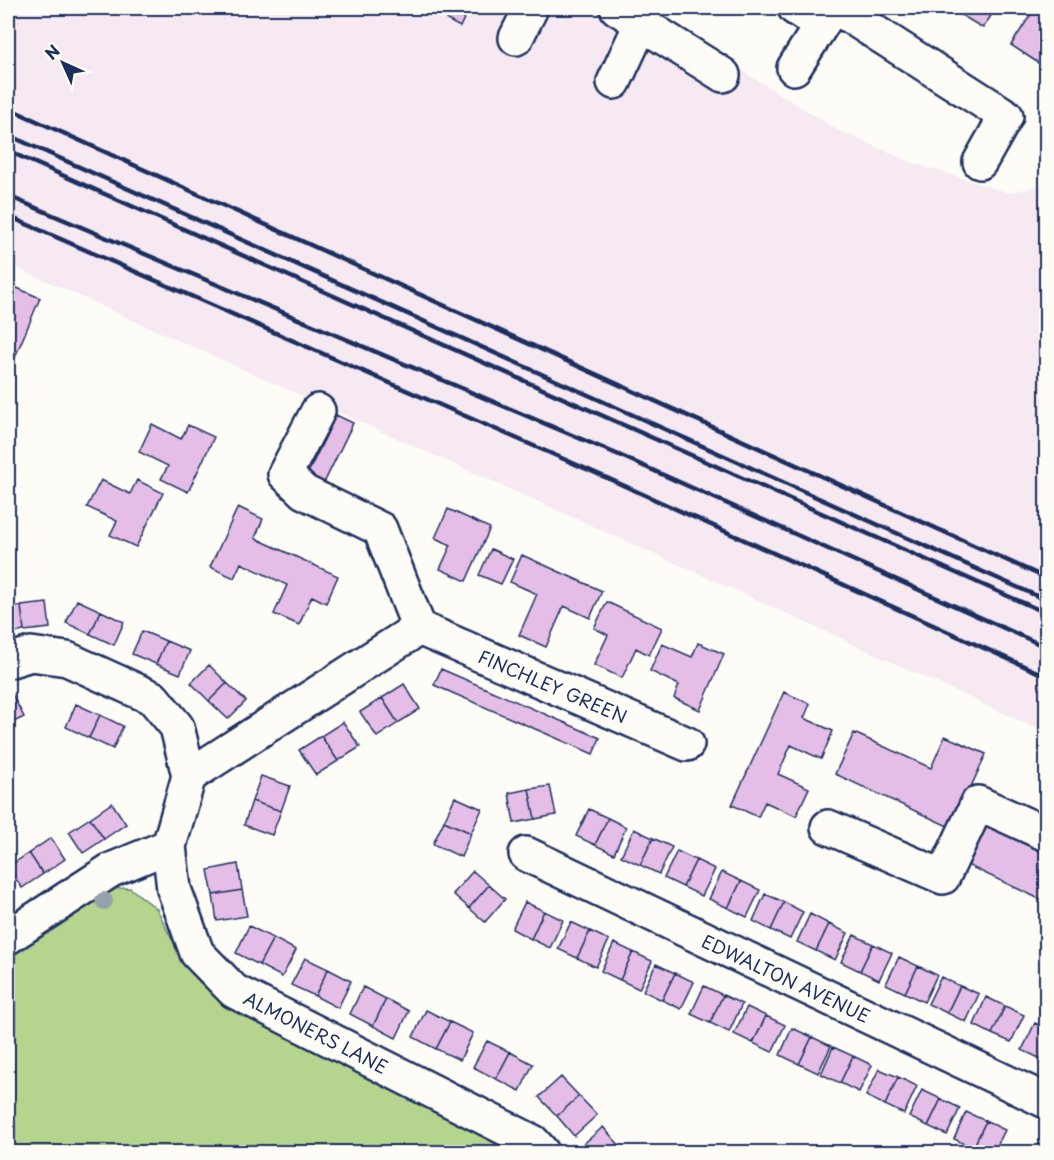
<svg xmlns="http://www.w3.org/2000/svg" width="1054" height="1160" font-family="'Playpen Sans',sans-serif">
	<rect width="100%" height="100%" fill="#fdfcf7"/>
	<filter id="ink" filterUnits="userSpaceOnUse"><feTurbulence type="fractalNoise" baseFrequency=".0167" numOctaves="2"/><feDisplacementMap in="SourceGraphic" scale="12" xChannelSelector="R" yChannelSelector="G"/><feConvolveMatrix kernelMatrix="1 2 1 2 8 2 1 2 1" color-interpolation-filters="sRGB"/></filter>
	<g filter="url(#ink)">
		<!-- built -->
		<path fill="#f6e9f2" d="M8,8H641L836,129L913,163L1009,193L1046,184V733L735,590L8,264Z"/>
		<!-- green -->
		<path fill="#b5d58f" stroke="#688276" stroke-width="1.5" d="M130,888L157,909L171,938L187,958L521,1152H8V950L104,889Z"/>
		<!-- building -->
		<path fill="#e4bee7" stroke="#1b2f5e" stroke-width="1.5" d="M453,8H469L460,27L447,20Z
			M949,8H996L983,28Z
			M1035,8H1046V68L1011,45Z
			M8,284L40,298L8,374Z
			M336,415L353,423L324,483L307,475Z
			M152,424L181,439L188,425L214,437L188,492L161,479L168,466L139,452Z
			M101,480L130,494L137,480L163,493L136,547L110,535L117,521L87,507Z
			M238,507L263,519L255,538L338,576L326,603L312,596L299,625L274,614L287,585L241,563L234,578L210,567Z
			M448,509L490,528L466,581L440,569L451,545L435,538Z
			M491,549L513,559L501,584L479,575Z
			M522,555L602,591L590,618L564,606L546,647L519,635L537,594L510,582Z
			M77,600L101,611L90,634L66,623Z
			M607,602L662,628L649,655L636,648L622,678L594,665L608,635L594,628Z
			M47,603L50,628L24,631L21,606Z
			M21,606L24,631L8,634V608Z
			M101,611L124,622L114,645L90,634Z
			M142,631L166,641L156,664L132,654Z
			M166,641L190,651L180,674L156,664Z
			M698,643L724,654L700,710L674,698L679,685L650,671L662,644L692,657Z
			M209,665L227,683L209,701L191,683Z
			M441,669L600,738L593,754L434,685Z
			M227,683L246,701L228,719L209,701Z
			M404,684L420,709L398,723L382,698Z
			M784,692L810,704L804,718L833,731L821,759L791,745L778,774L809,788L796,816L765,802L758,817L732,805Z
			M12,694L24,717L8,725V697Z
			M382,698L398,723L377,737L360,712Z
			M76,704L100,715L89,738L66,727Z
			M100,715L123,726L113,749L89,738Z
			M343,722L360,747L338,761L321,736Z
			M854,733L931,768L945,736L986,754L952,828L835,774Z
			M321,736L338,761L316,775L299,750Z
			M261,776L290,786L281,811L252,801Z
			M550,786L556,815L535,819L529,789Z
			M529,789L535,819L514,823L509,793Z
			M455,797L482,809L471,833L444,821Z
			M252,801L281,811L272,835L244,825Z
			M112,803L126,824L104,839L90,818Z
			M589,809L608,818L595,845L576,836Z
			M90,818L104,839L83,853L69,832Z
			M608,818L626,827L614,854L595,845Z
			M444,821L471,833L461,857L433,844Z
			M985,825L1046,853V902L967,865Z
			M634,829L653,838L640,865L621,856Z
			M51,838L65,859L43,874L29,853Z
			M653,838L672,847L659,874L640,865Z
			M677,851L696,860L683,887L664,878Z
			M29,853L43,874L22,888L8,867Z
			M696,860L715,869L702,896L683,887Z
			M238,864L242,890L213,895L208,870Z
			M473,871L489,885L469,908L453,894Z
			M722,872L741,881L728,908L709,899Z
			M741,881L760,890L747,917L728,908Z
			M489,885L505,899L485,922L469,908Z
			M242,890L247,916L217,921L213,895Z
			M765,894L784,902L771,930L753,921Z
			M525,902L544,911L531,939L512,929Z
			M784,902L803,912L790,939L771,930Z
			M544,911L563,920L550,948L531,939Z
			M810,914L829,924L816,951L797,942Z
			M571,922L590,931L577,958L558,949Z
			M829,924L848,933L835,960L816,951Z
			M249,926L273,938L259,965L236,953Z
			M590,931L609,940L596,967L577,958Z
			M854,935L873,944L860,971L841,962Z
			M273,938L296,950L282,977L259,965Z
			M614,943L633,952L620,980L601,971Z
			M873,944L892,953L879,980L860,971Z
			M633,952L652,961L639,989L620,980Z
			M899,957L918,966L905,993L886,984Z
			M305,958L328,969L315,996L291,985Z
			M656,964L675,973L662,1000L643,991Z
			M918,966L937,975L924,1002L905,993Z
			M328,969L351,981L338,1008L315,996Z
			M675,973L694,982L681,1009L662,1000Z
			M941,977L960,986L947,1013L928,1004Z
			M704,986L723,995L710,1023L691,1014Z
			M960,986L979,994L966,1022L947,1013Z
			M363,987L386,999L373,1026L350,1014Z
			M723,995L742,1004L729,1032L710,1023Z
			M986,997L1005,1006L992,1034L974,1025Z
			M386,999L409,1011L396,1038L373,1026Z
			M1005,1006L1024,1015L1011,1042L992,1034Z
			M747,1007L766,1016L753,1043L734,1034Z
			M426,1010L450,1022L436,1049L413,1037Z
			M766,1016L785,1025L772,1052L753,1043Z
			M450,1022L473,1033L460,1060L436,1049Z
			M1035,1023L1046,1028V1048L1041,1059L1022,1050Z
			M792,1028L812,1037L799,1064L780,1055Z
			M812,1037L831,1046L818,1073L799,1064Z
			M487,1041L510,1052L496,1079L473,1067Z
			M833,1047L853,1056L840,1083L821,1074Z
			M510,1052L533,1064L520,1091L496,1079Z
			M853,1056L872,1065L859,1092L840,1083Z
			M879,1069L898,1077L885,1105L866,1096Z
			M561,1077L579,1096L557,1116L539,1097Z
			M898,1077L917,1086L904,1114L885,1105Z
			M922,1090L941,1099L928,1126L909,1117Z
			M579,1096L597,1115L574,1136L557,1116Z
			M941,1099L960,1108L947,1135L928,1126Z
			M966,1112L986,1121L973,1148L954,1139Z
			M986,1121L1005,1130L994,1152H982L973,1148Z
			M603,1127L620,1146L613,1152H585L580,1147Z"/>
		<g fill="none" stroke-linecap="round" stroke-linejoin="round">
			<!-- minor casing -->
			<g stroke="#1b2f5e" stroke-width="38">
				<path id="minor" d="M617,8L723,75
					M795,8L821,25
					M837,8L1006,116L980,162
					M516,38L531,8
					M794,68L832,8
					M614,82L642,22
					M318,411L285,474L304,492L380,529L419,628L687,744
					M8,661L31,654L67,659L153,698L177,727L189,776L169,846L174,889L197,953L234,991L533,1142L542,1152
					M189,776L419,628
					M828,827L943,877L978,803L1046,834
					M526,854L1046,1101
					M8,937L111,870L169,846"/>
			</g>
			<!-- minor -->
			<use href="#minor" stroke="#fdfcf7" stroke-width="33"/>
			<!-- rail -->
			<path stroke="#1b2f5e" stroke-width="4.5" d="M8,108L1046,578
				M8,135L1046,600
				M8,151L1046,613
				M8,196L619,455L1046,647
				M8,216L607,478L1046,676"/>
		</g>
		<!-- trees -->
		<circle fill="#96a2a9" cx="104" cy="901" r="9"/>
	</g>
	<g text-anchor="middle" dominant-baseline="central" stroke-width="6" stroke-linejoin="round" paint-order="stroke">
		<!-- street labels -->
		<g font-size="18" fill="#1b2f5e" stroke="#fdfcf7">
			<text transform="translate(553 686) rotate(23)">FINCHLEY GREEN</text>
			<text transform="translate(786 978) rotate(25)">EDWALTON AVENUE</text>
			<text transform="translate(316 1032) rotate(27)">ALMONERS LANE</text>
		</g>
	</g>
	<!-- margin -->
	<rect width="1054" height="1160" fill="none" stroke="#fdfcf7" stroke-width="30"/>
	<rect x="15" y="15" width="1024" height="1130" fill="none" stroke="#1b2f5e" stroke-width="2" filter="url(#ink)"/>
	<!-- north arrow -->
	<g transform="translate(63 63) rotate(315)" stroke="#fdfcf7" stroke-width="4.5" paint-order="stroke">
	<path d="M0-4.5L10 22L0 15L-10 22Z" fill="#1b2f5e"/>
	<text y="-9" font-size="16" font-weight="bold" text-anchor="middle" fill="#1b2f5e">N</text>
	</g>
</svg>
